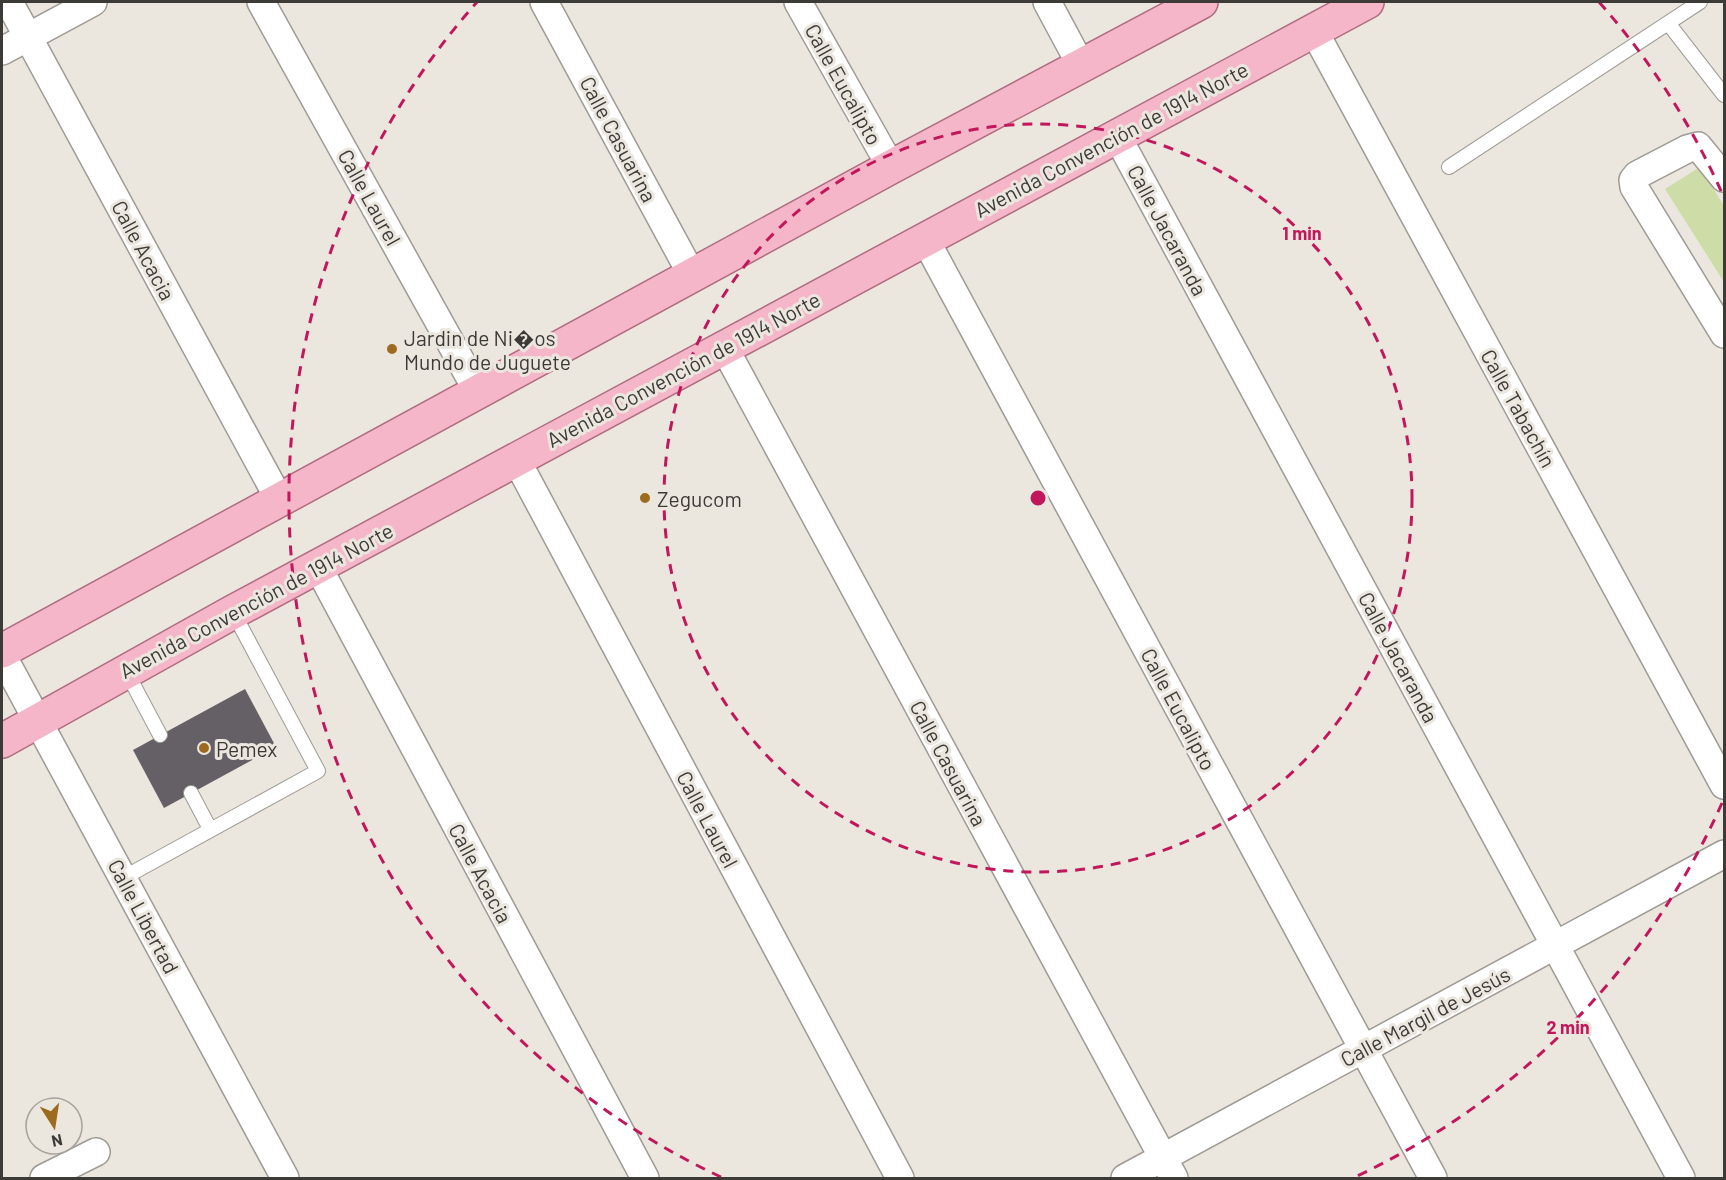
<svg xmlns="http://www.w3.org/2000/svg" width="1726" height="1180" font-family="Barlow,sans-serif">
	<rect width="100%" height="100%" fill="#ebe7df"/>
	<!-- green -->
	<path fill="#cedca7" d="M1700,167L1724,206V282L1665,189Z"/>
	<!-- building -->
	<path fill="#646066" d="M245,689L276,747L164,808L133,750Z"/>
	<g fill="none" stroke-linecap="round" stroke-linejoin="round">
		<!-- lane casing -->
		<g stroke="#9f9b94" stroke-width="16">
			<path id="lane" d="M1668,23L1724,95
				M1449,167L1700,2
				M126,671L160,735
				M191,793L210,829
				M123,878L318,771L233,612"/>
		</g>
		<!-- street casing -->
		<g stroke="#9f9b94" stroke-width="30">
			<path id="street" d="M9,2L279,499
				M261,2L478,392
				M544,2L693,277
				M798,2L891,167
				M1047,2L1082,67
				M1314,31L1724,785
				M2,51L93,2
				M1117,136L1681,1178
				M1724,178L1698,146L1687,149L1637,175L1633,180L1634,187L1724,334
				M925,239L1433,1178
				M724,347L1174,1178
				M516,459L900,1178
				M318,567L645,1178
				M2,655L285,1178
				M44,1178L96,1152
				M1125,1178L1724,854"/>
		</g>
		<!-- primary casing -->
		<g stroke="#b16c80" stroke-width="36">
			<path id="primary" d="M2,651L891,167L1201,2
				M2,741L233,612L1367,2"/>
		</g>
		<!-- lane -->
		<use href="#lane" stroke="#fff" stroke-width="14"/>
		<!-- street -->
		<use href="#street" stroke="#fff" stroke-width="27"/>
		<!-- primary -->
		<use href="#primary" stroke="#f5b6ca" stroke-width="33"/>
	</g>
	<!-- distance rings -->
	<g fill="none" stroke="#c2185b" stroke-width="3" stroke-dasharray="10 8">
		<circle cx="1038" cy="498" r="374"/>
		<path d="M1722 803A749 749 0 0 1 1355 1177M721 1177A749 749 0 0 1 477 2M1599 2A749 749 0 0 1 1722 193"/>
	</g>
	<!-- markers -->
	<g fill="#9d6a1f" stroke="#ebe7df" stroke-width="2">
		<circle cx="392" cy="349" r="6"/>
		<circle cx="645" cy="498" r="6"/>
		<circle cx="204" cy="748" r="6"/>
	</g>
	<g text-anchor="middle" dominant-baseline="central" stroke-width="6" stroke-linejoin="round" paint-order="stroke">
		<!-- street labels -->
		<g font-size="21" fill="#3d3b38" stroke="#ebe7df">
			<text transform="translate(844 84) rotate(61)">Calle Eucalipto</text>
			<text transform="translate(619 139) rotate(62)">Calle Casuarina</text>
			<text transform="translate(1111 139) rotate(-28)">Avenida Convención de 1914 Norte</text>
			<text transform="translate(370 197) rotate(61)">Calle Laurel</text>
			<text transform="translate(1168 230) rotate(62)">Calle Jacaranda</text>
			<text transform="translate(144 250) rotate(62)">Calle Acacia</text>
			<text transform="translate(683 369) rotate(-28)">Avenida Convención de 1914 Norte</text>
			<text transform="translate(1519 408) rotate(61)">Calle Tabachín</text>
			<text transform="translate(256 600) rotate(-28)">Avenida Convención de 1914 Norte</text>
			<text transform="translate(1399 657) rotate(62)">Calle Jacaranda</text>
			<text transform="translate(1179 709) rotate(62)">Calle Eucalipto</text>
			<text transform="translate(949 763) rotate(62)">Calle Casuarina</text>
			<text transform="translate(708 819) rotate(62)">Calle Laurel</text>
			<text transform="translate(481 873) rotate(62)">Calle Acacia</text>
			<text transform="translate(144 916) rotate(62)">Calle Libertad</text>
			<text transform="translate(1425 1016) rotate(-28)">Calle Margil de Jesús</text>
		</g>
		<!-- poi labels -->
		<g font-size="21" fill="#3d3b38" stroke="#ebe7df" text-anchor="start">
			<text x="404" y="337">Jardin de Ni�os<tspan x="404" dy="24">Mundo de Juguete</tspan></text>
			<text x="657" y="498">Zegucom</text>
			<text x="216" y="748">Pemex</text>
		</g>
	</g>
	<circle cx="1038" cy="498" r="9" fill="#c2185b" stroke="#ebe7df" stroke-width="3"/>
	<g font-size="18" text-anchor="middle" font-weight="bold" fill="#c2185b" stroke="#ebe7df" stroke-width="6" stroke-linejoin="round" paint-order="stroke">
		<text x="1302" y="240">1 min</text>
		<text x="1568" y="1034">2 min</text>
	</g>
	<!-- border -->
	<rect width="1726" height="1180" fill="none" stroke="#3d3b38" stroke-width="6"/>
	<!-- north arrow -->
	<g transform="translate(54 1126) rotate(168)"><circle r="28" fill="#ebe7df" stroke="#a5a29c" stroke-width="1.5"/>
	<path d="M0-4.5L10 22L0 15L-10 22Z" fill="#9d6a1f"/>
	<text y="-9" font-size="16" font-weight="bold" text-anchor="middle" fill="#3d3b38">N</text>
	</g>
</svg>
